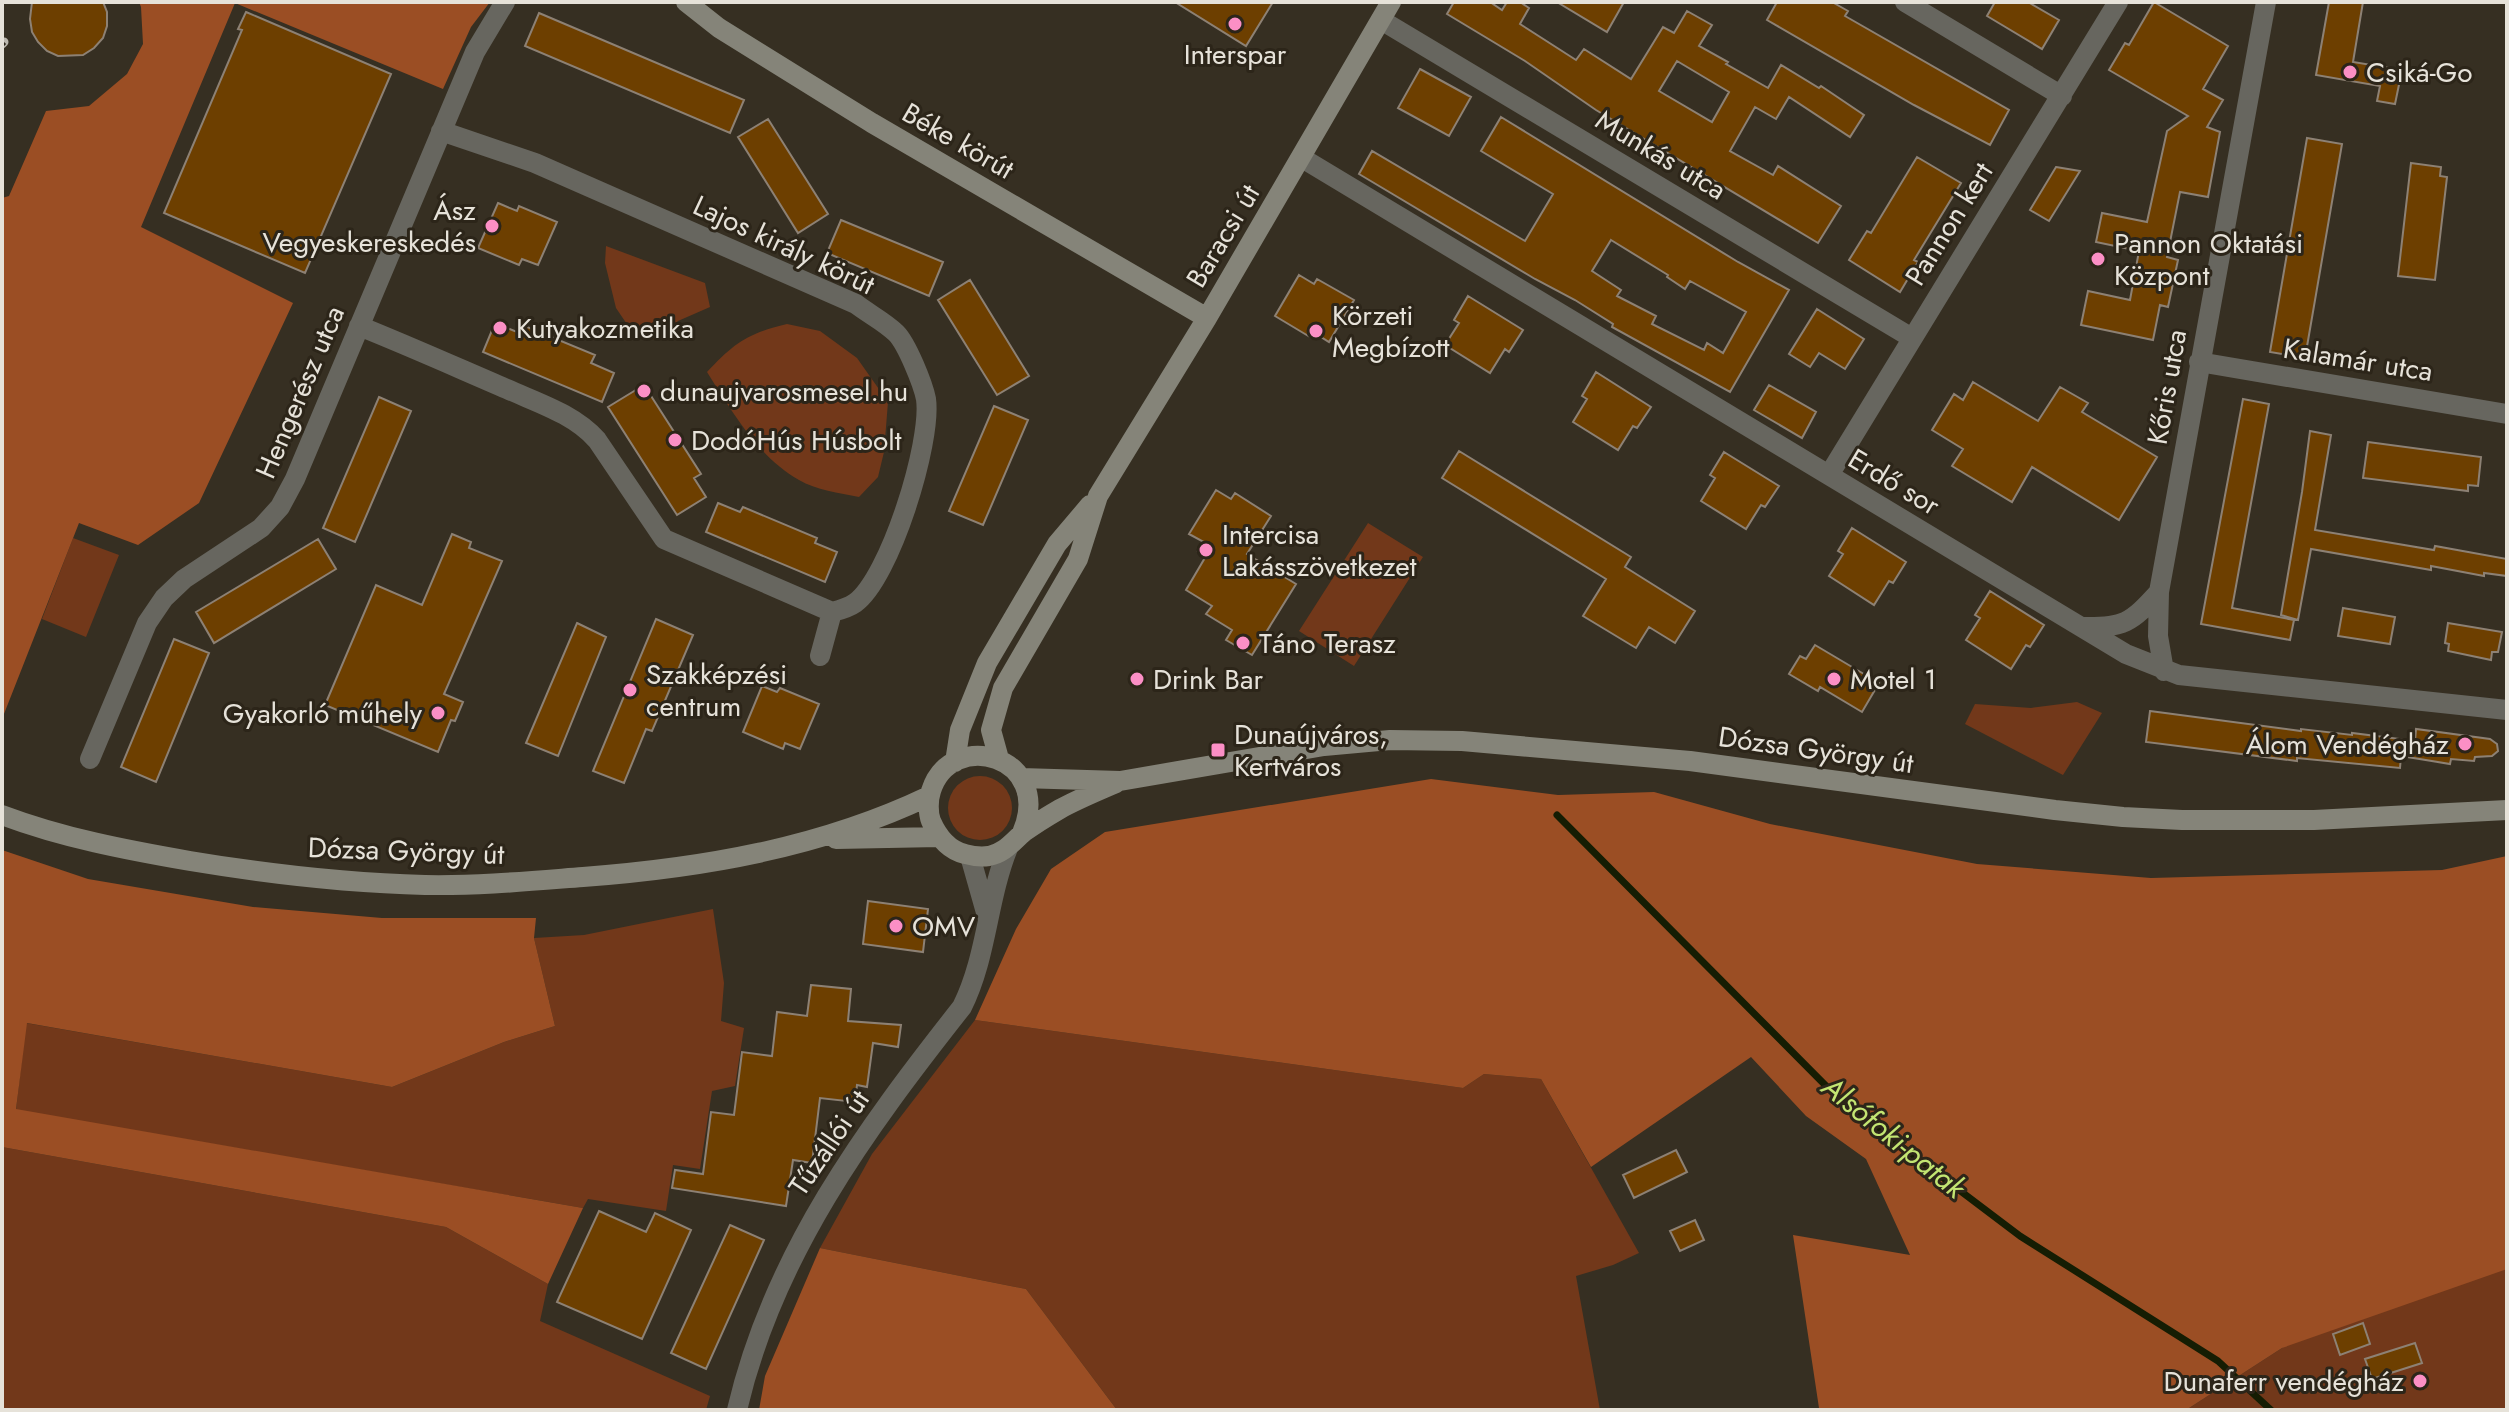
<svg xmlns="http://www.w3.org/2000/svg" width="2509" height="1412" font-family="Jost,sans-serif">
	<rect width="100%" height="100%" fill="#362f22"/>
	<!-- green -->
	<path fill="#72381a" d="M606,246L705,283L710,307L678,321L658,340L635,336L616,308L605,263Z
		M787,324L820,331L857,358L888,402L884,452L878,477L859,497C839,493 816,490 799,480C758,457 731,410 707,372C734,343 748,333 787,324Z
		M1368,523L1423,557L1354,666L1299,631Z
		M73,538L119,555L86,637L42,619Z
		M2077,702L2102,713L2063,775L1965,724L1975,704L2031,708Z
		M948 808a32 32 0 1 1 64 0a32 32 0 1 1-64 0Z
		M713,909L724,983L721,1021L744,1028L735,1086L712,1091L700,1169L673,1165L666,1211L588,1199L583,1208L16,1110L26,1023L392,1087L504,1042L555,1026L534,938L584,935Z
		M975,1020L1463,1088L1484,1074L1541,1079L1639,1253L1613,1265L1576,1276L1600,1410H1117L1026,1289L820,1248L872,1154Z
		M2,1147L446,1227L548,1284L540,1321L710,1396L706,1410H2Z
		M2507,1161V1410H2186L2282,1348Z"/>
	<!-- forest -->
	<path fill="#9b4e24" d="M139,2H490L471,27L443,89L235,3L141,227L293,303L199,503L138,545L79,523L2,719V198L9,196L46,111L89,106L127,74L143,44L141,7Z
		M1431,779L1558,795L1654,792L1770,824L1977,864L2151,878L2442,870L2507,856V1269L2282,1348L2186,1410H1809L1819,1408L1793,1235L1910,1255L1866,1159L1806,1116L1751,1057L1591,1167L1541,1079L1484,1074L1463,1088L975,1020L1016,929L1051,869L1105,832Z
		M2,850L88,879L253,907L382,918H536L534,938L555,1026L504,1042L392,1087L27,1023L16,1109L583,1208L548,1284L446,1227L2,1147Z
		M820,1248L1026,1289L1117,1410H759L765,1376Z"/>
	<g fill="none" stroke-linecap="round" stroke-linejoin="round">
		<!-- stream -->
		<path stroke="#151d03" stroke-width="7" d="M1557,815L1840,1100L2020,1236L2218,1361L2271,1410"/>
	</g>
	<!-- building -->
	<path fill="#6d3f00" stroke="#8d8174" stroke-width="2" fill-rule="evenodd" d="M32,2H103L107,12V26L103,38L94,48L83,55L58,56L47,51L38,42L32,32L30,19Z
		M1175,2H1273L1246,46Z
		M1454,2H1490L1502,10L1507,2H1520L1529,8L1520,24L1576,60L1584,49L1631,79L1663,27L1674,33L1687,11L1712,25L1699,46L1728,62L1726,64L1768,88L1781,65L1819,88L1821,86L1864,115L1850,137L1789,97L1776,119L1755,107L1730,151L1773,175L1778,166L1841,206L1818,243L1596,110L1525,61L1447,14ZM1677,61L1729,92L1712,122L1659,91Z
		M1557,2H1624L1607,32Z
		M1777,2H1832L1848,11L1845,16L2009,110L1990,145L1914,105L1767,20Z
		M1995,2H2028L2059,20L2042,49L1987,16Z
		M2154,2L2228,46L2203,89L2223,100L2207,127L2220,132L2208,197L2180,192L2167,257L2178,260L2168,307L2160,305L2153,340L2081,325L2088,291L2130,300L2139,251L2096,242L2102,213L2147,222L2167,131L2188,116L2109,70L2125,43L2129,45Z
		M2329,2H2363L2353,62L2402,70L2395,104L2377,101L2380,86L2316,75Z
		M246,12L391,74L305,273L164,213L242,30L238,29Z
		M539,13L744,100L730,133L525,46Z
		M1420,69L1471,97L1449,136L1398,108Z
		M1501,117L1738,262L1789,290L1730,392L1612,327L1613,324L1575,300L1535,279L1359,174L1372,151L1525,241L1553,194L1481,151ZM1611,240L1668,275L1667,277L1685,289L1690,281L1746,312L1723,353L1707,343L1704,350L1652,324L1656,316L1617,296L1621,290L1592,271Z
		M768,119L828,214L798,233L738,137Z
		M2307,138L2342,144L2305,358L2270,352Z
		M1917,157L1961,183L1914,260L1918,262L1900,292L1849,260L1867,231L1871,233Z
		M2411,163L2441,167L2440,176L2447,177L2435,280L2398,276Z
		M2056,167L2080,171L2049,221L2030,210Z
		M498,203L517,211L519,206L557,222L538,265L522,259L519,265L478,248Z
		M841,220L943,262L929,296L827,253Z
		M1299,275L1314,284L1317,279L1354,300L1329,342L1313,332L1310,337L1275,316Z
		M970,280L1029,376L997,395L938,300Z
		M1468,296L1523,330L1509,352L1505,349L1490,373L1445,345L1459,323L1454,320Z
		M1817,309L1864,339L1845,369L1819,353L1810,367L1789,354Z
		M495,323L517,332L520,324L595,355L591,363L614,373L602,402L483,352Z
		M1596,372L1651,407L1637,428L1633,426L1618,450L1573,422L1587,399L1582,396Z
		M1973,382L2038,421L2060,387L2088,403L2082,412L2157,457L2119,520L2032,467L2012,502L1952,466L1963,449L1932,430L1954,394L1963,400Z
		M644,385L701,474L694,478L706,497L677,515L608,407Z
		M1769,385L1816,412L1802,438L1754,410Z
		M379,397L411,411L355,542L323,528Z
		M2243,399L2269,404L2232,608L2294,620L2290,640L2201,624Z
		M994,406L1028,420L983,525L949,511Z
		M2310,431L2331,435L2315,530L2434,550L2435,546L2507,559V576L2484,573V576L2431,566V570L2311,549L2298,620L2281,615L2302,492Z
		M2368,442L2481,457L2478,486L2468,485V491L2363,478Z
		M1459,451L1631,557L1625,567L1695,611L1675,643L1649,627L1636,648L1583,616L1606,579L1442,478Z
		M1724,452L1779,486L1765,507L1761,505L1746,529L1701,501L1715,478L1710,475Z
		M1216,490L1231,499L1235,493L1271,516L1247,554L1296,584L1252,655L1226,640L1232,630L1206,614L1212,606L1186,590L1206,556L1198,551L1204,542L1189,534Z
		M718,503L740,512L743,507L817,538L815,543L837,552L825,582L706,532Z
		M1852,528L1906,562L1893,583L1889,581L1874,605L1829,576L1843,554L1838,551Z
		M452,534L471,542L469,548L502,561L444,694L463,702L455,721L451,720L438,752L325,705L376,585L422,605Z
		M318,539L336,569L214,643L196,612Z
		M1990,591L2044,625L2030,647L2026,645L2011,669L1966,640L1980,618L1975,615Z
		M2343,608L2395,617L2390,644L2338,636Z
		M656,619L693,635L652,731L646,729L624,783L593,771Z
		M577,623L606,637L558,756L526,743Z
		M2448,623L2502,632L2498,652H2492L2491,660L2448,651L2449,644L2445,643Z
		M174,639L209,653L156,782L121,767Z
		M1815,645L1879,683L1862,712L1820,687L1818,691L1789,674L1800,656L1806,659Z
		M762,686L777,692L780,688L819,704L800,749L785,743L783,749L743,732Z
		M2150,711L2301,731V729L2352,735V733L2415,741L2416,729L2490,739L2497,744L2498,751L2492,756L2475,757L2474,761L2451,759L2450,764L2401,756L2400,768L2297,758V761L2146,742Z
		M868,901L928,909L923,952L863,944Z
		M811,985L851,989L848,1021L901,1025L898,1047L873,1043L867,1087L857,1085L855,1102L820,1098L812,1163L793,1160L786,1206L672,1188L675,1170L703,1174L711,1112L734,1115L742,1052L772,1056L777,1012L807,1016Z
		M1676,1150L1687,1172L1634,1198L1623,1175Z
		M599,1211L646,1232L655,1213L691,1230L642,1339L557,1302Z
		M1695,1220L1704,1240L1680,1251L1670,1231Z
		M730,1225L764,1240L706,1369L671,1353Z
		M2363,1323L2370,1344L2340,1355L2333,1334Z
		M2415,1343L2422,1363L2372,1379L2365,1359Z"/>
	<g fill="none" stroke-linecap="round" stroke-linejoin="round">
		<!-- street -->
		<path stroke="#67665f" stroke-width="20" d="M1905,2L2062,96
			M1381,20L1912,338
			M441,131L535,163L856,304C869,314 885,322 896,333C907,344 923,384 926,399C932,442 890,578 855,603C848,608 840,610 832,612
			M1302,158L2126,654L2179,675L2507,710
			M359,326C409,346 458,368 507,389C538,403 574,414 597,440L664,539L832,612L820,656
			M2199,362L2507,414
			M1829,475L2118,2
			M2082,627C2124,628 2131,623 2159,592
			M2164,671L2158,636L2159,592L2266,2
			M90,759L147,623L164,598L184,579L261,528L280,507L295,479L475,52L505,2
			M970,856L987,916
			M737,1410C773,1255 865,1130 962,1007C987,957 987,900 1008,848"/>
		<!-- secondary -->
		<path stroke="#858479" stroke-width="20" d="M686,2L719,28L872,123L1207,318
			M999,759L991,730L1003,688L1078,559L1098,496L1207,318L1391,2
			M955,762L960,730L987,663L1057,544L1090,505
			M1021,778L1120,781L1324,746L1390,740L1462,741L1690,761L2055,810L2123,817L2182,820H2314L2507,810
			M2,815C63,838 127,850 190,861C268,874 346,883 425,885C478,886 531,881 583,877C702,868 820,848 929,796
			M1022,833C1055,756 951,727 931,791C928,800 928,813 931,821C938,837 948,850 965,854C972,856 982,857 989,856C1005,853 1013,841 1024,832C1035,824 1048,816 1060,809C1078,799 1098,791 1116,783
			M836,839L939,837"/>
		<!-- rail casing -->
		<g stroke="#bcb8ae" stroke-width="9">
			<path id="rail" d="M2,44L4,42"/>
		</g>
		<!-- rail -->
		<use href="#rail" stroke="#2c2519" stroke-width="6" stroke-dasharray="18" stroke-linecap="butt"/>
	</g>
	<!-- markers -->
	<g fill="#fb8fc5" stroke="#2c2519" stroke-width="3">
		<circle cx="1235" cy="24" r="8"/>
		<circle cx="2350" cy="72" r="8"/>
		<circle cx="492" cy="226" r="8"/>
		<circle cx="2098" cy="259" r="8"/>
		<circle cx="500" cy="328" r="8"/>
		<circle cx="1316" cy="331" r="8"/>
		<circle cx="644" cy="391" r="8"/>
		<circle cx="675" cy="440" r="8"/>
		<circle cx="1206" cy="550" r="8"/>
		<circle cx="1243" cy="643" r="8"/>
		<circle cx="1137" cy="679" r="8"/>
		<circle cx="1834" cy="679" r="8"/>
		<circle cx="630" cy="690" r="8"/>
		<circle cx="438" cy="713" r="8"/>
		<circle cx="2465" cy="744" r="8"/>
		<rect x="1210" y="742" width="16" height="16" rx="4"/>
		<circle cx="896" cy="926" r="8"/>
		<circle cx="2420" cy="1381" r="8"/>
	</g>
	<g text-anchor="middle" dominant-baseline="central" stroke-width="6" stroke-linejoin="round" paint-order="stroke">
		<!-- poi labels -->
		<g font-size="28" fill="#e6e2d9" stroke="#2c2519" text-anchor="start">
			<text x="1235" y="54" text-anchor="middle">Interspar</text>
			<text x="2366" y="72">Csiká-Go</text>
			<text x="476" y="210" text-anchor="end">Ász<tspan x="476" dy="32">Vegyeskereskedés</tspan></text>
			<text x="2114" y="243">Pannon Oktatási<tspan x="2114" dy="32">Központ</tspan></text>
			<text x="1332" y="315">Körzeti<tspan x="1332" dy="32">Megbízott</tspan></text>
			<text x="516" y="328">Kutyakozmetika</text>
			<text x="660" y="391">dunaujvarosmesel.hu</text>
			<text x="691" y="440">DodóHús Húsbolt</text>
			<text x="1222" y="534">Intercisa<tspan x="1222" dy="32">Lakásszövetkezet</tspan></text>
			<text x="1259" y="643">Táno Terasz</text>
			<text x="646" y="674">Szakképzési<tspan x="646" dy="32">centrum</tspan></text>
			<text x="1153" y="679">Drink Bar</text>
			<text x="1850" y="679">Motel 1</text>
			<text x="422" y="713" text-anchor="end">Gyakorló műhely</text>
			<text x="1234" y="734">Dunaújváros,<tspan x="1234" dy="32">Kertváros</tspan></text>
			<text x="2449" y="744" text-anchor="end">Álom Vendégház</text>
			<text x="912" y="926">OMV</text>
			<text x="2404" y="1381" text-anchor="end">Dunaferr vendégház</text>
		</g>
		<!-- street labels -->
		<g font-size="28" fill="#e6e2d9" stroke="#2c2519">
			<text transform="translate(958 141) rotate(30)">Béke körút</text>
			<text transform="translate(1661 155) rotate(31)">Munkás utca</text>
			<text transform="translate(1949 224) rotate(-58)">Pannon kert</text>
			<text transform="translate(1223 236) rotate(-59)">Baracsi út</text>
			<text transform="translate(784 245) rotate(25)">Lajos király körút</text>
			<text transform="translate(2358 360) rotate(9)">Kalamár utca</text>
			<text transform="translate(2167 387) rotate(-80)">Kőris utca</text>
			<text transform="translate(300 392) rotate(-67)">Hengerész utca</text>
			<text transform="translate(1894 482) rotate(31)">Erdő sor</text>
			<text transform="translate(1816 750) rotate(8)">Dózsa György út</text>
			<text transform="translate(406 851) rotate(2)">Dózsa György út</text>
			<text transform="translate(829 1143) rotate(-56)">Tűzállói út</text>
		</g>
		<!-- water labels -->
		<g font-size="30" font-style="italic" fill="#c3e572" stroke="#2c2519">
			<text transform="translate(1894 1137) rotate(39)">Alsófoki-patak</text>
		</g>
	</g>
	<!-- border -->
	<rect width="2509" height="1412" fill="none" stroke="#e6e2d9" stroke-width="8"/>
</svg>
